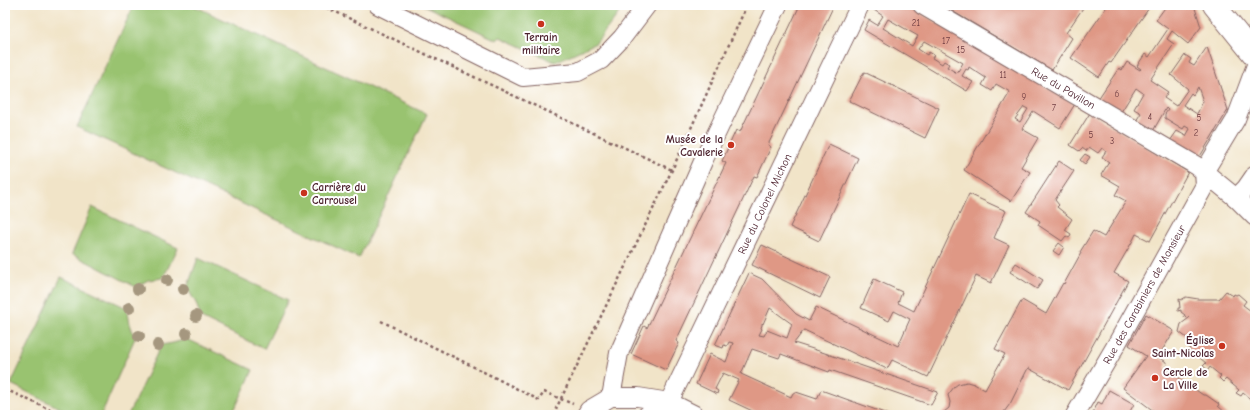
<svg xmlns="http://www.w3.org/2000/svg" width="1260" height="420" font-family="'Comic Neue',sans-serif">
	<rect width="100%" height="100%" fill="#fff"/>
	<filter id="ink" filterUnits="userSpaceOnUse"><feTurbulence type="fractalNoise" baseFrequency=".025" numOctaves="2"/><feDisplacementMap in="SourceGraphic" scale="8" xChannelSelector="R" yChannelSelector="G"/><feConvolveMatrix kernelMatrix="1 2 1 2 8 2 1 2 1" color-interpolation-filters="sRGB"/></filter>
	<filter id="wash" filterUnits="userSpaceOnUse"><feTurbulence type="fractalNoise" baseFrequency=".012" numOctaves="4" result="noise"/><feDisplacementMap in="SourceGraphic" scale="16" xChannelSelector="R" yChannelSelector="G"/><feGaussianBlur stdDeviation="0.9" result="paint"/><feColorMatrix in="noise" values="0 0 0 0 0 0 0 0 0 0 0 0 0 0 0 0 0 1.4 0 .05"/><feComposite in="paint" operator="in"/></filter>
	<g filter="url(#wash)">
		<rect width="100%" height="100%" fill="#f1e4c8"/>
		<!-- green -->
		<path fill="#99c370" stroke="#72714e" d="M134,5H192L427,114L359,258L77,127Z
			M423,5H625L596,43L555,62L500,37L497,40Z
			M92,207L178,248L163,278L148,280L136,287L72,254Z
			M198,258L288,300L264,349L201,318L196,303L187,288Z
			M61,277L127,308L130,324L135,338L101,415H74L11,384Z
			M187,339L253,370L232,415H128L161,345L173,343Z"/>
		<g id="blocks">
			<!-- building -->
			<path fill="#df9885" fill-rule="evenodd" d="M800,5H834L768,145L771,147L757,177L754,176L676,341L679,343L666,370L631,354L644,326L647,328L726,163L722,161L736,130L740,132Z
				M877,5H907L1075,104L1060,128L1033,111L1022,129L1038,138L1021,167L1030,172L1011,201L964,170L1010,92L996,84L992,91L982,85L986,78L969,67L968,70L966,69L962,76L973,82L967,91L864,30L869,20L877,25L883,16L874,10ZM888,19L918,36L912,46L883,28ZM924,41L963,63L957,73L947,67L949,64L944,61L942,64L932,58L934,55L929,52L927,55L918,49ZM1024,107L1028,109L1020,122L1015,119Z
				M942,5H1085L1066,33L1072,38L1052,70Z
				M1108,5H1151L1111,63L1109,62L1099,77L1071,58Z
				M1167,5H1194L1201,27L1188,44L1172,31L1167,39L1174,44L1150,80L1168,92L1164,98L1176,106L1188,89L1171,75L1185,55L1191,59L1189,63L1194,66L1207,47L1228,110L1199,158L1170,141L1177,131L1186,136L1190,129L1185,126L1183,129L1165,118V114L1168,110L1166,108L1153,131L1136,121L1141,113L1134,109L1143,93L1136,88L1121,112L1098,99L1119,68L1122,70L1127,62L1140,70L1141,69L1137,66L1145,54L1149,57L1168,29L1156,20ZM1198,87L1203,101L1197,114L1183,105L1191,93L1193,95Z
				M864,72L939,108L925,138L849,101Z
				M1090,113L1188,172L1150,241L1136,234L1132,242L1114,273L1128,281L1068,390L1028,368L1010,404L1004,412L1010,415H938L944,412L949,408L950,402L948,395L954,387L958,384L967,382L974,384L985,390L1005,354L995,349L1022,300L1046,314L1063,283L1064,284L1081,253L1080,252L1093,231L1104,237L1126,201L1115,195L1120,186L1101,175L1109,162L1102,157L1106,151L1102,148L1098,153L1089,147L1086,151L1082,148L1079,151L1070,145Z
				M829,144L858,158L819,241L790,227Z
				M1085,154L1090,157L1085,164L1080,160Z
				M1059,161L1074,171L1055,200L1059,205L1057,207L1072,219L1065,230L1071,234L1069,238L1066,236L1062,241L1038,225L1040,221L1026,212Z
				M969,194L1006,211L994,238L1009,245L991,283L976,276L928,377L892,360L887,369L804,330L794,343L813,349L938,392L931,405L830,370L829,372L781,354L779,358L752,349L741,374L791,397L793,393L796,392L817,399L821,390L890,415H761L729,400L739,380L723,373L715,389L718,391L717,394L696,384L710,354L726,362L733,343L729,342L727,346L724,345L723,348L715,345L749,273L762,279L796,314L809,321L816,307L898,346L910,319L894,311L889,321L861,308L874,279L902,292L898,303L914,311ZM770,308L792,324L787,338L767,330L764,336L759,335L762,329L761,328L762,325V323L763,324Z
				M1059,243L1064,247L1059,255L1053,251Z
				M762,245L830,277L820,298L752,265Z
				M1016,263L1043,280L1037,289L1010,272Z
				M1226,291L1233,296L1234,294L1236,295L1238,294L1246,301L1243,305L1251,311L1254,307L1255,308V403L1243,393L1241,396L1236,393L1239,390L1226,379L1223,382L1219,378L1221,376L1210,367L1208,370L1203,366L1206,363L1195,354L1192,357L1188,354L1190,351L1189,349L1190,347L1188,346L1191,341L1179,332L1181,324L1189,318L1187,316L1185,318L1184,317L1185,315L1181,312V310L1178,311V308H1180L1179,299L1181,300L1186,297L1198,299H1219Z
				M1146,314L1174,331L1158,357L1165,361L1167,364L1165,368L1203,395H1206L1219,404L1218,406L1228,415H1159L1123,388L1146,356L1129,345Z
				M1109,390L1134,404L1128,415H1092L1098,402L1102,404Z"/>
		</g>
	</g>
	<g filter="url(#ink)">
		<use href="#blocks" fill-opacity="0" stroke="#846462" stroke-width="1"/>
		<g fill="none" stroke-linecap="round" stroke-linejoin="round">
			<!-- minor casing -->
			<g stroke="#846462" stroke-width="20">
				<g id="minor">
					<path d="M378,5L523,77L578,72L601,60L622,38L647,5"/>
					<path id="s1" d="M922,5L1197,166L1236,198L1255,217"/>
					<path d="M1204,172L1236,119L1255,68"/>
					<path d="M1236,198L1246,188L1255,175"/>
					<path d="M611,397L619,353L705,157L778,5"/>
					<path d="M611,397H638L669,402L695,415"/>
					<path id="s2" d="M669,402L860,5"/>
					<path d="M586,415L589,410L611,397"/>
					<path d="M647,415L669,402"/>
					<path id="s3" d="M1075,415L1115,347L1205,185L1204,172"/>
				</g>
			</g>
			<!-- major casing -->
			<g stroke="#846462" stroke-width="24">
				<path id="major" d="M1214,5L1255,56"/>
			</g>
			<!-- path -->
			<path stroke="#846462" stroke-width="2.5" stroke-dasharray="3 3" stroke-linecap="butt" d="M321,5L672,170
				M381,321L468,364L539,400L544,392L573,404
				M5,389L61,415
				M553,415L672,170L747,5"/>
			<!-- minor -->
			<use href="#minor" stroke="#fff" stroke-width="18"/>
			<!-- major -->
			<use href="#major" stroke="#fff" stroke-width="22"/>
		</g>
		<!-- trees -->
		<g fill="#a5977f">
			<circle cx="167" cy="280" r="6"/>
			<circle cx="138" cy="289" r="6"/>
			<circle cx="183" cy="289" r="6"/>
			<circle cx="129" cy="308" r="6"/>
			<circle cx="196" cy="316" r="6"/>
			<circle cx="186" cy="334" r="6"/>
			<circle cx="139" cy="336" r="6"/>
			<circle cx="158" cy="345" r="6"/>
		</g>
	</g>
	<!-- markers -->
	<g fill="#c8321e" stroke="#fff" stroke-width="1.5">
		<circle cx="541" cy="24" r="4"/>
		<circle cx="731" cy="145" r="4"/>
		<circle cx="304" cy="193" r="4"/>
		<circle cx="1222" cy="346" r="4"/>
		<circle cx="1155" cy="378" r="4"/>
	</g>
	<g text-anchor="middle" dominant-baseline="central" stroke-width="4" stroke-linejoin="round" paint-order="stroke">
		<!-- number labels -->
		<g font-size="9" fill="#6f3d42">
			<text x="916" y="23">21</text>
			<text x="946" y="41">17</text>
			<text x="961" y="50">15</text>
			<text x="1003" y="75">11</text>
			<text x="1117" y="94">6</text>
			<text x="1024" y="97">9</text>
			<text x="1054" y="108">7</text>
			<text x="1150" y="117">4</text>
			<text x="1199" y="118">5</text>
			<text x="1196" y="133">2</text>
			<text x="1091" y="135">5</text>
			<text x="1112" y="141">3</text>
		</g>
		<!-- poi labels -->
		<g font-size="11" font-weight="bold" fill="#4a1f2b" stroke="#fff" text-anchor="end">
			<text x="541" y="37" text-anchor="middle">Terrain<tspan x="541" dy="13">militaire</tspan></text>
			<text x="723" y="139">Musée de la<tspan x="723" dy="13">Cavalerie</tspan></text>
			<text x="312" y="187" text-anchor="start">Carrière du<tspan x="312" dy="13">Carrousel</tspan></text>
			<text x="1214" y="340">Église<tspan x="1214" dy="13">Saint-Nicolas</tspan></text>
			<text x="1163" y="372" text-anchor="start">Cercle de<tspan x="1163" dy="13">La Ville</tspan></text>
		</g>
		<!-- street labels -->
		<g font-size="11" fill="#4a1f2b" stroke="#fff">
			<text stroke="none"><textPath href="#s1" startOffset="164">Rue du Pavillon</textPath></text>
			<text stroke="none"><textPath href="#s2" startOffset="220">Rue du Colonel Michon</textPath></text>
			<text stroke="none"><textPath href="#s3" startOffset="139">Rue des Carabiniers de Monsieur</textPath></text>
		</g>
	</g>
	<!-- margin -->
	<rect width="1260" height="420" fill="none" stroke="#fff" stroke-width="20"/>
</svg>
